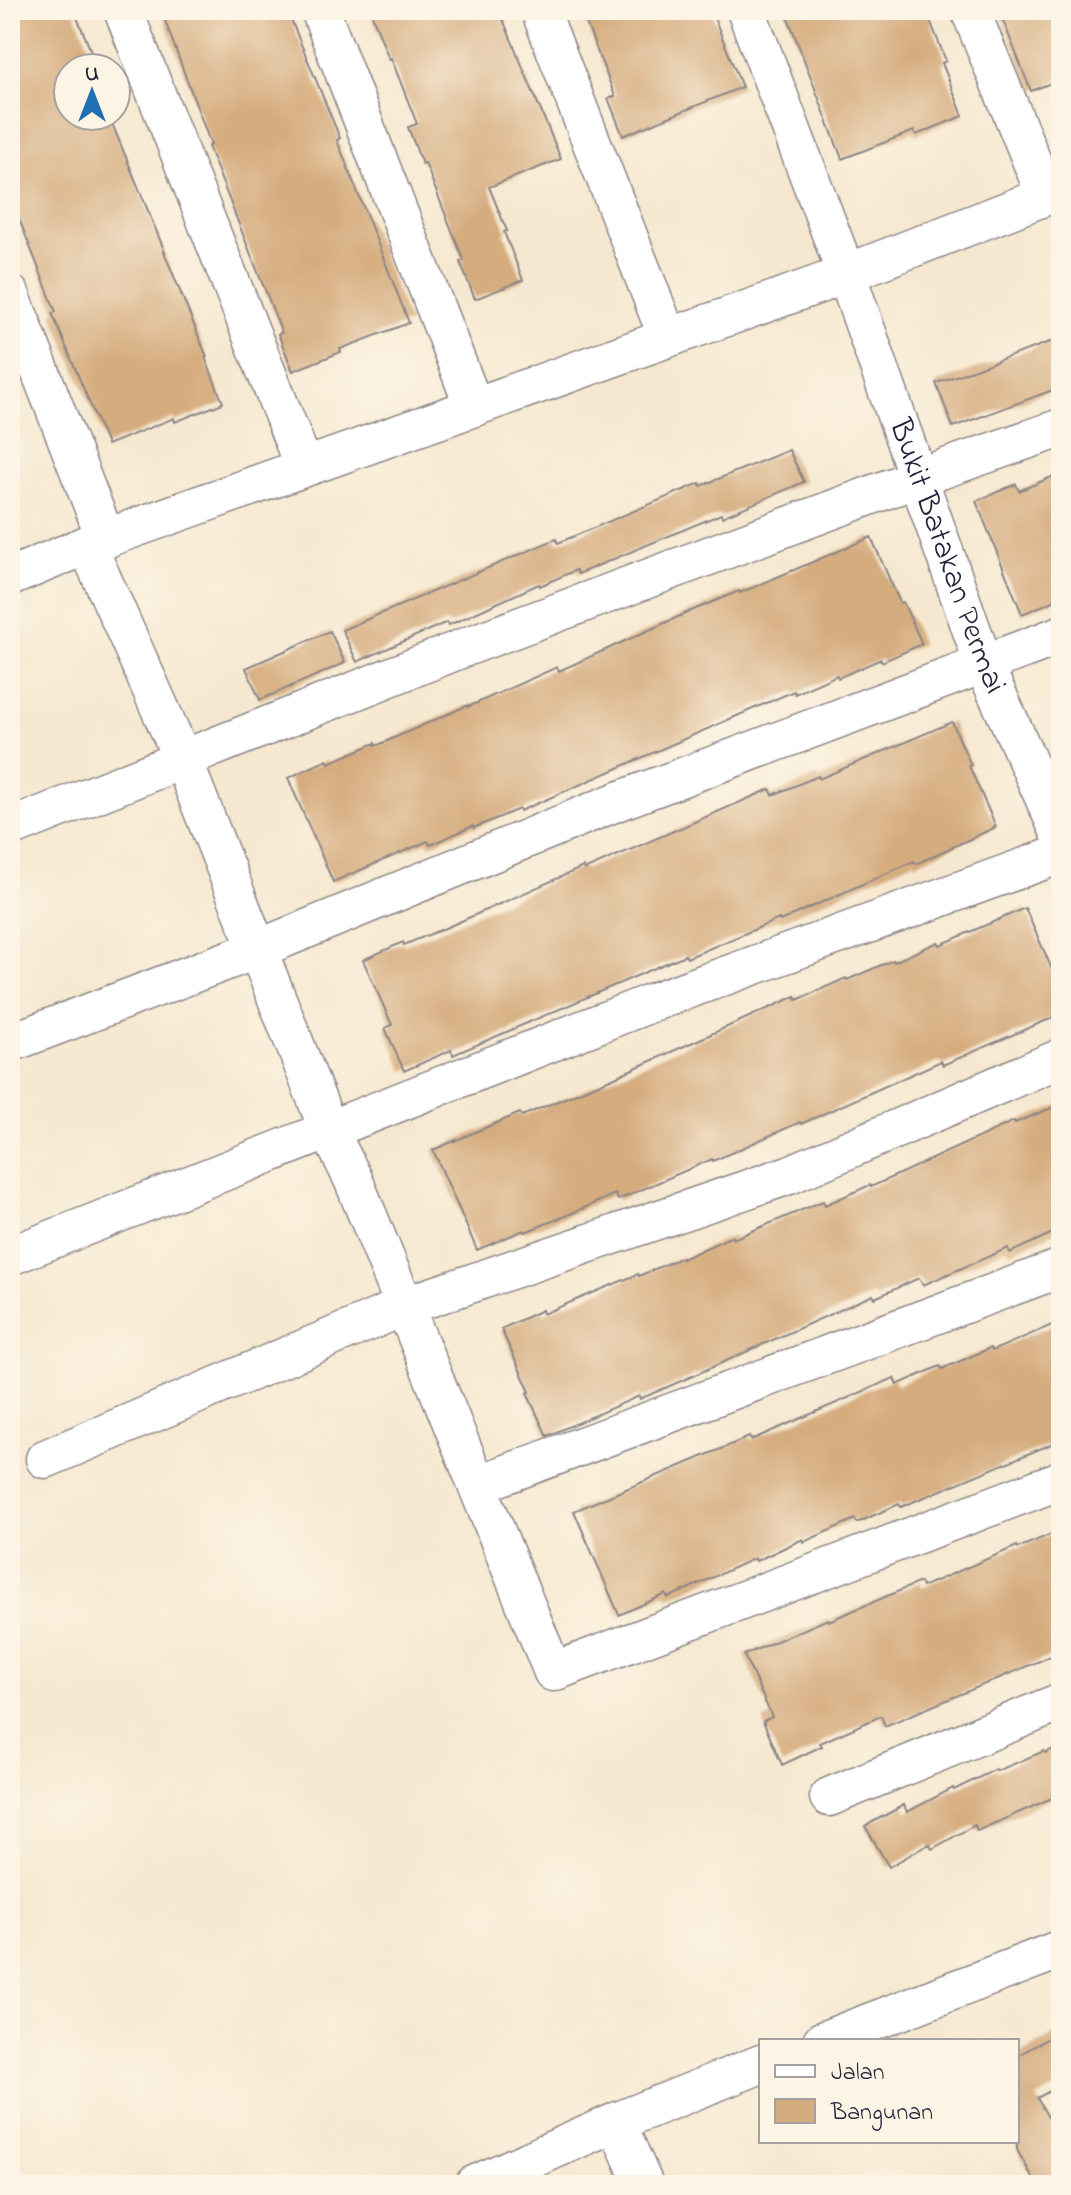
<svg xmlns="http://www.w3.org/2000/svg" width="1071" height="2195" font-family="'Indie Flower',sans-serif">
	<rect width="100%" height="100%" fill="#fcf5e5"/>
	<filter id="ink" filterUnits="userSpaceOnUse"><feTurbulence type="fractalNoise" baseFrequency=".0125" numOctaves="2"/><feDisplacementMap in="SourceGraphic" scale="16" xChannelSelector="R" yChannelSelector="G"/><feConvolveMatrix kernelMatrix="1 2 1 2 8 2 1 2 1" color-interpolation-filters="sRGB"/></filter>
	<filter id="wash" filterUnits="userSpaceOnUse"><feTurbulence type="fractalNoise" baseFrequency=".006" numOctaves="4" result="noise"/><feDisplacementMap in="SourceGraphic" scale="32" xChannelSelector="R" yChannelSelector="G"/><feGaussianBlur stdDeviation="1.8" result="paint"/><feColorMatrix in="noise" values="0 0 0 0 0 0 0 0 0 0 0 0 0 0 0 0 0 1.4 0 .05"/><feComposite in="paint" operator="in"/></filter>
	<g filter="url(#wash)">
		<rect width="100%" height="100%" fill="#f6e8d0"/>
		<g id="blocks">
			<!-- building -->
			<path fill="#d5ac7e" d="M10,10H74L97,66L91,68H68V116H109L165,252H164L207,357H205L223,403L175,422L174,418L107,445L52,313L56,312L10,196Z
				M161,10H287L340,138L337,140L409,323L340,349L341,352L293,371L278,334L282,333L208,146L211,145Z
				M370,10H499L561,159L489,187L507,231L504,232L523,280L475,299L460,262L464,261L425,163L422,164L408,127L417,124L391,58L389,59Z
				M581,10H711L742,87L623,136L608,98L615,96Z
				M785,10H926L946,61L942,63L963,116L916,135L914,131L842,159Z
				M999,10H1054L1061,27V79L1031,91Z
				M1061,338V387L953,427L936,383Z
				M789,450L804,482L722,517L721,514L578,574L576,570L540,586L539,584L449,625L447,622L357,662L342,630L556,539L558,543L700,483L701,486Z
				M1061,473V598L1022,614L976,501L1016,484L1019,491Z
				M871,537L900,603L903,602L922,644L882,662L881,659L838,678L837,675L795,694L794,691L520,811L519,809L474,828L473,826L430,845L428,841L333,882L288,778L327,760L329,763L375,743L376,746L468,705V707L557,667L559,671L691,611L739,591L740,593Z
				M330,631L345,663L260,700L246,668Z
				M952,722L971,765L969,766L996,827L916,864L914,861L780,921L779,919L687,958L685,955L453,1055L451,1050L404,1071L385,1028L392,1025L363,960L403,942L404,945L450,926L583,867L584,870L770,789L773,795L818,776L819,779Z
				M1025,908L1051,967L1053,966L1061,984V1014L943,1065L941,1061L801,1124L800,1122L713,1161L712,1159L618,1200L615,1194L568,1215L525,1232L524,1230L477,1250L433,1150L520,1113L522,1116L615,1077L796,996L797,1000L846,978L847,980L893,960L894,962L938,942L940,945Z
				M1061,1104V1229L1010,1253L1008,1248L923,1285L919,1278L875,1298L873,1295L688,1378L640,1399L639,1396L547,1436L527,1393L530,1392L501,1329L542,1310L543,1314L638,1274L639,1276L682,1257V1259L732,1236L733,1239L823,1201L825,1205L870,1185L871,1187L1014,1121L1015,1123Z
				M1061,1321V1440L901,1507L899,1504L857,1523L855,1519L804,1542L803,1539L756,1561L755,1558L668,1598L666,1594L619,1615L574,1511L749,1437L751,1440L894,1378L897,1385L940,1366L942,1369L990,1348L992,1351Z
				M1061,1530V1652L885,1726L881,1716L820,1743L822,1746L782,1765L763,1721L772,1717L744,1655L828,1619L829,1621L920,1582L922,1587L1017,1546L1018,1548Z
				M1061,1746V1794L977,1831L975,1825L932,1849L929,1844L889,1867L865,1826L904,1805L907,1812L953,1788L954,1790L996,1769L997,1771L1044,1751L1045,1753Z
				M1061,2031V2085L1037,2098L1061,2140V2185H1037L1017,2150V2056Z"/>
		</g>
	</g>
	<g filter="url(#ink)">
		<use href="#blocks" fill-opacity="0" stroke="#8c8586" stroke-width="2"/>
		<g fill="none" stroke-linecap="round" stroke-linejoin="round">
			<!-- street casing -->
			<g stroke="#8c8586" stroke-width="41">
				<g id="street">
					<path d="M123,10L304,467"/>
					<path d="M320,10L474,407"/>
					<path d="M540,10L668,338"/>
					<path id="s1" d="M746,10L846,273L984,665L1061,835"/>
					<path d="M970,10L1046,196"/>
					<path d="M10,294L106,539"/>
					<path d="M87,545L183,760L329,1131L353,1179L553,1672L1061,1480"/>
					<path d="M10,577L87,545L825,282L1061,190"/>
					<path d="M10,828L468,646L917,478L1061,428"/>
					<path d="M10,1043L258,949L616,802L1061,635"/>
					<path d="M10,1256L653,1002L1061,854"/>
					<path d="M45,1459L405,1306L789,1175L1061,1058"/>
					<path d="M477,1485L1061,1268"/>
					<path d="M829,1797L1061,1702"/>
					<path d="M822,2041L1061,1949"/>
					<path d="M616,2122L644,2185"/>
					<path d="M474,2185L616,2122L761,2064"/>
				</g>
			</g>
			<!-- street -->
			<use href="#street" stroke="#fff" stroke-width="38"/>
		</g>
	</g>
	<g text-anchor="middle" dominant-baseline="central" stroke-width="7" stroke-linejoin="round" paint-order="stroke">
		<!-- street labels -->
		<g font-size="32" fill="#22223b" stroke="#fcf5e5">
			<text stroke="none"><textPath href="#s1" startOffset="582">Bukit Batakan Permai</textPath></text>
		</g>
	</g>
	<!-- margin -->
	<rect width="1071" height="2195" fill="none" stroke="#fcf5e5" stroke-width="40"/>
	<!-- legend -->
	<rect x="759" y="2039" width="260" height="104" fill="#fcf5e5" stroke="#a5a1a1" stroke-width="2"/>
	<rect x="775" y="2065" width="40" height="12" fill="#ffffff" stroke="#a5a1a1" stroke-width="2"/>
	<text x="831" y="2079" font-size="24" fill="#22223b">Jalan</text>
	<rect x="775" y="2099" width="40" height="24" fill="#d5ac7e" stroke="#a5a1a1" stroke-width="2"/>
	<text x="831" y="2119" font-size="24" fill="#22223b">Bangunan</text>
	<!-- north arrow -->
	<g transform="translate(92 92)"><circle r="38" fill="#fcf5e5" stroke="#a5a1a1" stroke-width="2"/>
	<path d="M0-6L14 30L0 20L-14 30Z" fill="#1f6fb2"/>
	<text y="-12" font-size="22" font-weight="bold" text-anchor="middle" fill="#22223b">U</text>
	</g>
</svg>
